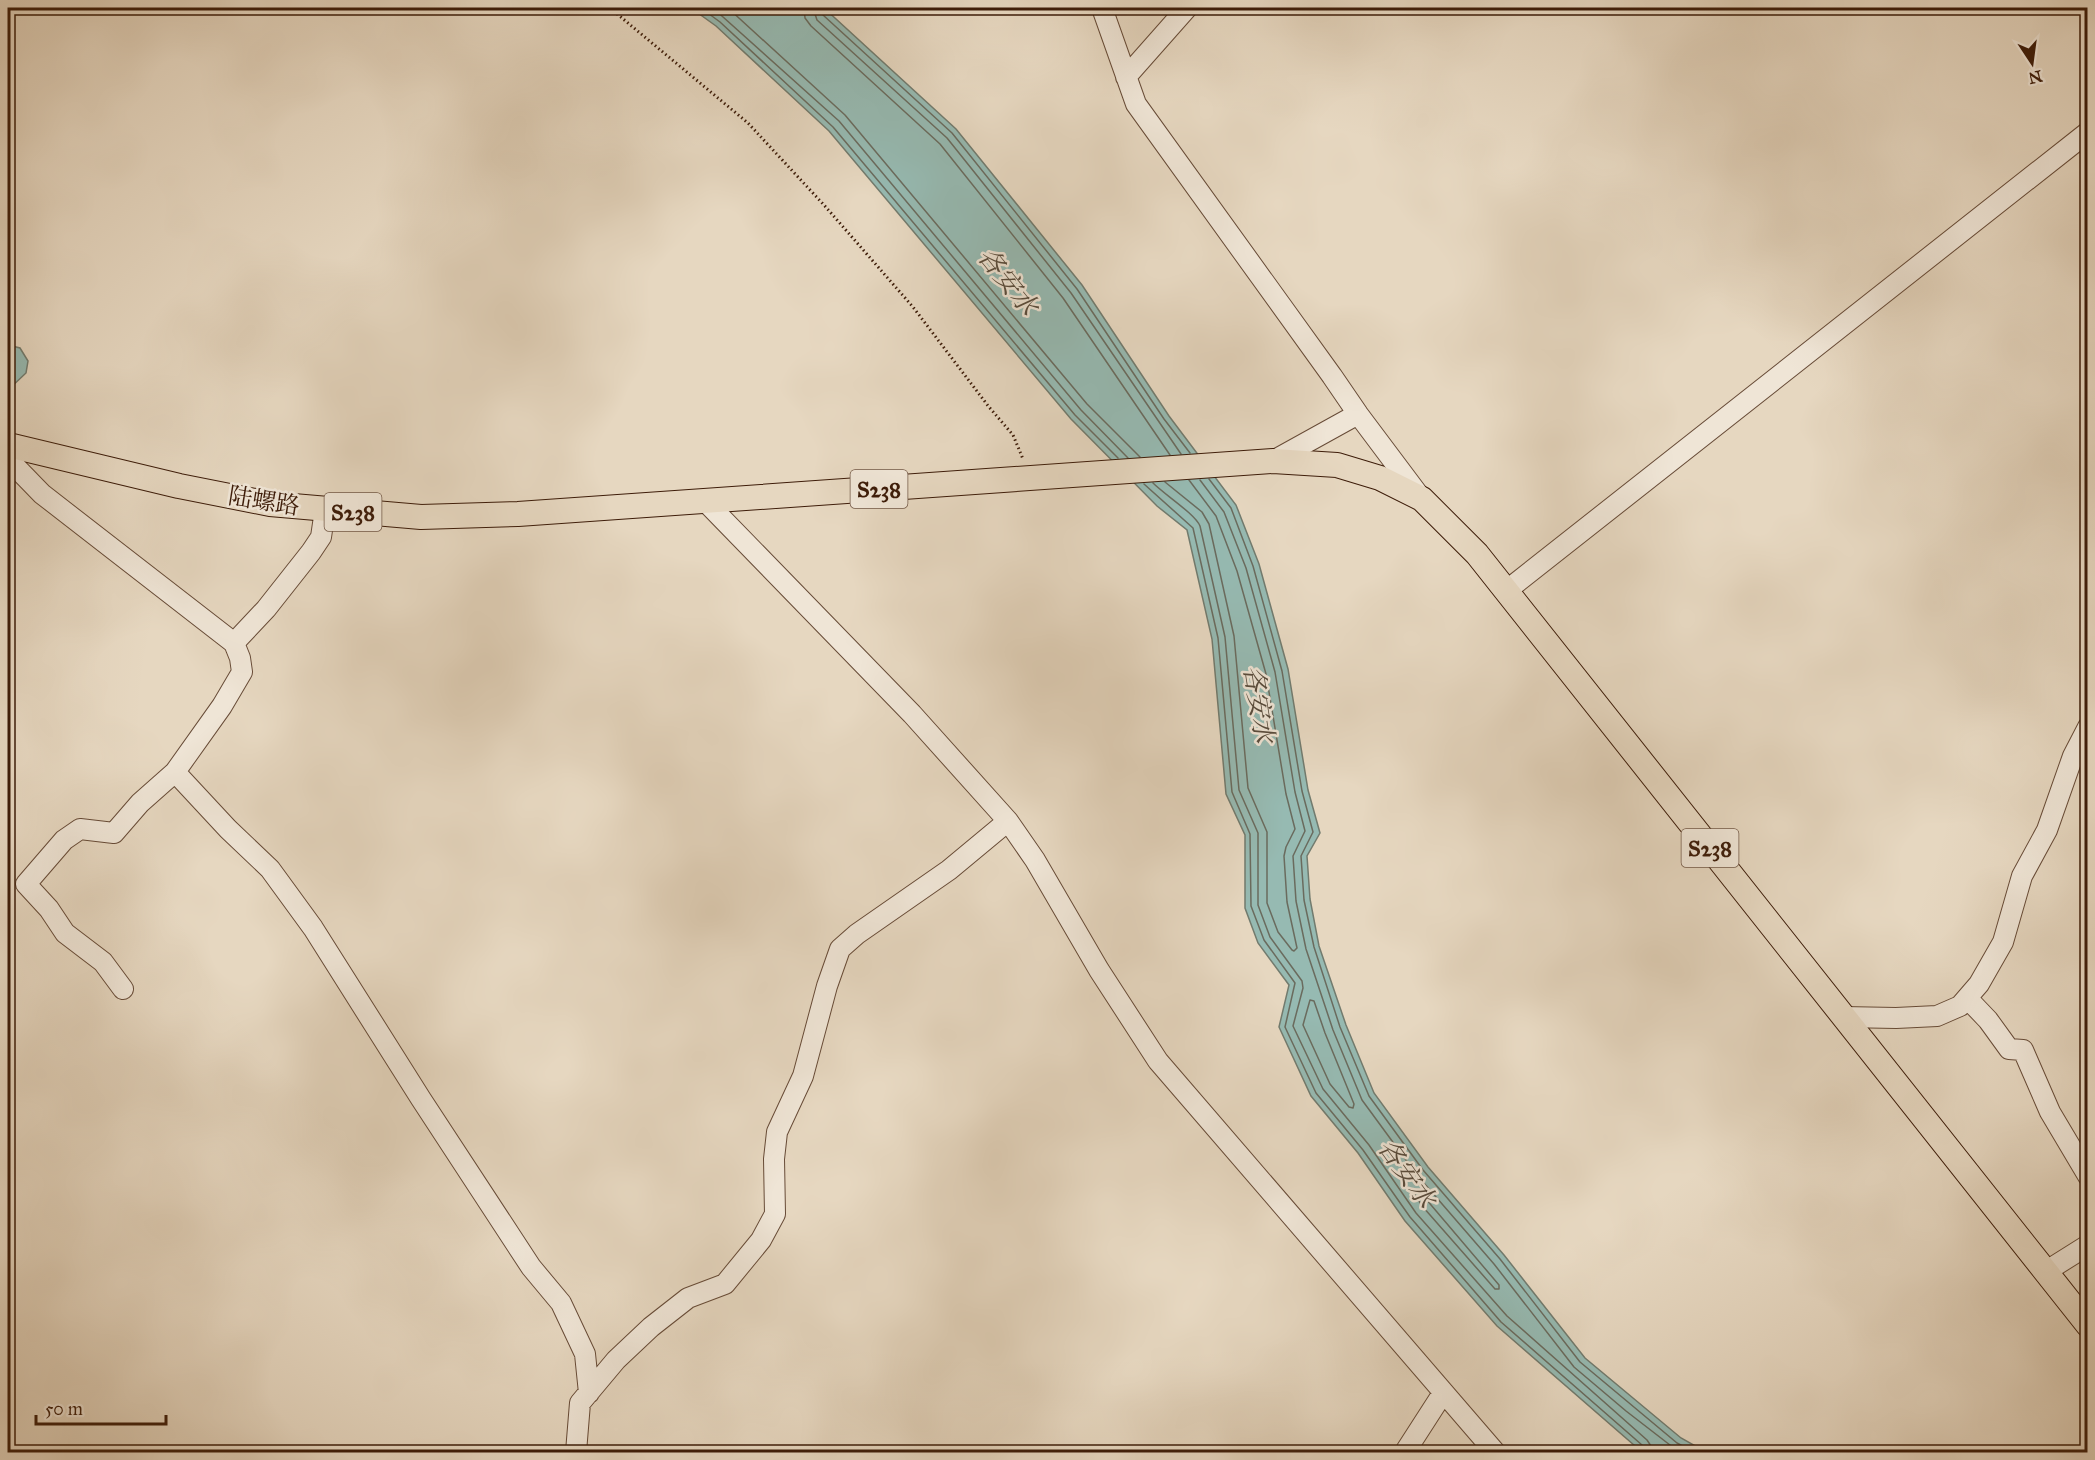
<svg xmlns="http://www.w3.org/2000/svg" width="2095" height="1460" font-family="'IM FELL Great Primer','Noto Serif SC',serif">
	<rect width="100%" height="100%" fill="#e6d7c0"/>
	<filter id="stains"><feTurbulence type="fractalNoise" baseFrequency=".00333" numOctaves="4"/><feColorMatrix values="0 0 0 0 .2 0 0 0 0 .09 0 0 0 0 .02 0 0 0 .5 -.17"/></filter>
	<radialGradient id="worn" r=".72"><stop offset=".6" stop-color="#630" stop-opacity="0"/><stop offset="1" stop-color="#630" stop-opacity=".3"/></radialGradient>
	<!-- water -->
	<path fill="#96bab2" stroke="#727b6e" stroke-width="1.5" d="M691,8H824L956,129L1082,285L1169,416L1236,505L1259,564L1288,669L1308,790L1320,833L1307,856L1310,899L1319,946L1346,1025L1374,1093L1428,1167L1504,1255L1585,1358L1681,1438L1706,1452H1642L1497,1326L1405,1221L1358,1153L1311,1096L1279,1027L1289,985L1258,943L1245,908V835L1226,794L1212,639L1187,530L1157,506L1071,419L829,131L716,26Z
		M8,345L20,348L28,361L26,373L8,390Z"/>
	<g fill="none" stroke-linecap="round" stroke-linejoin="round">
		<!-- shore -->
		<path stroke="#6a6b5e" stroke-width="1.5" d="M701,8L720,22L833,127L1075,415L1118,458
			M713,8L839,121L1081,410L1128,458
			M728,8L845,115L1087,404L1140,457
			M804,8L805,18L811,26L940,144L1063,298L1170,455
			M813,8L817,20L947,138L1071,293L1181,454
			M820,8L823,15L952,133L1077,289L1164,419L1190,453
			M1209,479L1231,508L1253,566L1282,671L1302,791L1313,832L1301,856L1304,900L1314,947L1340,1027L1369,1096L1423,1170L1500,1259L1580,1362L1677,1443L1694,1452
			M1200,480L1224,512L1246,568L1275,672L1295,792L1305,831L1293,856L1296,901L1306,949L1333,1030L1362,1100L1417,1175L1494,1264L1574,1367L1626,1411L1679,1452
			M1165,482L1202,512L1209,524L1234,636L1248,788L1267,832V903L1278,932L1292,950L1294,951L1297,948L1287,902L1284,856L1286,847L1295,829L1286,794L1266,674L1237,571L1216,516L1189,480
			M1153,483C1165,495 1195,514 1200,526L1225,637L1239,790L1258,833V905L1270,937L1302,981L1303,988L1293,1026L1323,1089L1369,1145L1416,1213L1507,1316L1647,1440L1651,1446L1652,1452
			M1144,484L1193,528L1218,638L1232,792L1250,834L1251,906L1264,940L1295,983L1285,1027L1316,1093L1363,1150L1410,1217L1501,1322L1642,1445L1645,1452
			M1310,1000L1314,1001L1325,1033L1354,1104L1353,1108L1349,1107L1330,1084L1303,1025Z
			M1415,1191L1420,1192L1499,1285V1289H1495L1423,1207L1415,1195Z"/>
		<!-- minor casing -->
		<g stroke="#674b37" stroke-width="22">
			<path id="minor" d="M1102,8L1136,104L1332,376L1358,414L1421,498
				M1126,77L1187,8
				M8,459L42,494L234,643
				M1273,461L1358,414
				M705,501L912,714L1008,821L1035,860L1099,970L1158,1061L1495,1452
				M325,510L321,537L311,552L266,609L234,643L240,658L242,672L222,706L175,772L228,829L270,869L313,928L421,1099L531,1267L561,1303L585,1354L589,1393
				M1506,591L2088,132
				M123,989L103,962L65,933L49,909L26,884L64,840L80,829L114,833L140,803L175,772
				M1967,998L1988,1020L2009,1049L2023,1050L2050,1112L2088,1176
				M1843,1017L1896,1018L1937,1016L1960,1006L1979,984L2003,942L2022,876L2047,830L2073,756L2088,727
				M2045,1272L2088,1245
				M576,1452L580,1403L616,1360L651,1327L688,1298L725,1284L761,1240L775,1214L774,1159L777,1132L803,1076L827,986L840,949L857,934L949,870L1008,821
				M1405,1452L1443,1393"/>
		</g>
		<!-- major casing -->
		<g stroke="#3d1c09" stroke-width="26">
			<path id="major" d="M8,445L179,486L270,504L421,517L518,514L1273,461L1337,465L1380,478L1422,499L1477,554L2088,1325"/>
		</g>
		<!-- path -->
		<path stroke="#3d1c09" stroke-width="3" stroke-dasharray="1.5 3" stroke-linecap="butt" d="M610,8L748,123L824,205L913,307L989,407L1013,435L1023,459"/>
		<!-- minor -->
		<use href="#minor" stroke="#efe5d6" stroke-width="20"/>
		<!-- major -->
		<use href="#major" stroke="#e6d7c0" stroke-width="24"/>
	</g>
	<g text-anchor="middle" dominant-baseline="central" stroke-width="5" stroke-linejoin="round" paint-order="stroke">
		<!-- shield labels -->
		<g fill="#efe5d6" stroke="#725846" stroke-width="1.5">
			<rect x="850.5" y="470" width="57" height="38" rx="4.5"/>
			<rect x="324.5" y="493" width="57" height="38" rx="4.5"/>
			<rect x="1681.5" y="829" width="57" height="38" rx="4.5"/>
		</g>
		<g font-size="22" font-weight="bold" fill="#3d1c09">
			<text x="879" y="489">S238</text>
			<text x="353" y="512">S238</text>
			<text x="1710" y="848">S238</text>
		</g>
		<!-- street labels -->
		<g font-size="24" fill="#3d1c09" stroke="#efe5d6">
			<text transform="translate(264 501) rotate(9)">陆螺路</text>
		</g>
		<!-- water labels -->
		<g font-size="26" font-style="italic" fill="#584b3c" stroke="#efe5d6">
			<text transform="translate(1008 281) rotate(51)">各安水</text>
			<text transform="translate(1259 704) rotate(81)">各安水</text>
			<text transform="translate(1407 1173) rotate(54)">各安水</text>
		</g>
	</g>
	<!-- margin -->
	<rect width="2095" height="1460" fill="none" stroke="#e6d7c0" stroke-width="30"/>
	<rect x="9" y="9" width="2077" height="1442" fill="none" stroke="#3d1c09" stroke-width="3"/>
	<rect x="15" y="15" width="2065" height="1430" fill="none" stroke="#3d1c09" stroke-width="1.5"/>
	<!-- north arrow -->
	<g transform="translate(2032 63) rotate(167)" stroke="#efe5d6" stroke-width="4.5" paint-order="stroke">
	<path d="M0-4.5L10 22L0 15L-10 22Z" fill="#3d1c09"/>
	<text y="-9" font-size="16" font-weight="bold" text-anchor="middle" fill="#3d1c09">N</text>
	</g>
	<!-- scale -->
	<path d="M36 1415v9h130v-9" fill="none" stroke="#3d1c09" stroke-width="3"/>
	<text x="45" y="1415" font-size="18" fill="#3d1c09" stroke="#efe5d6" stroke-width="4.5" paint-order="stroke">50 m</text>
	<rect width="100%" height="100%" filter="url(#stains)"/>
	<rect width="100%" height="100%" fill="url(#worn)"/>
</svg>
